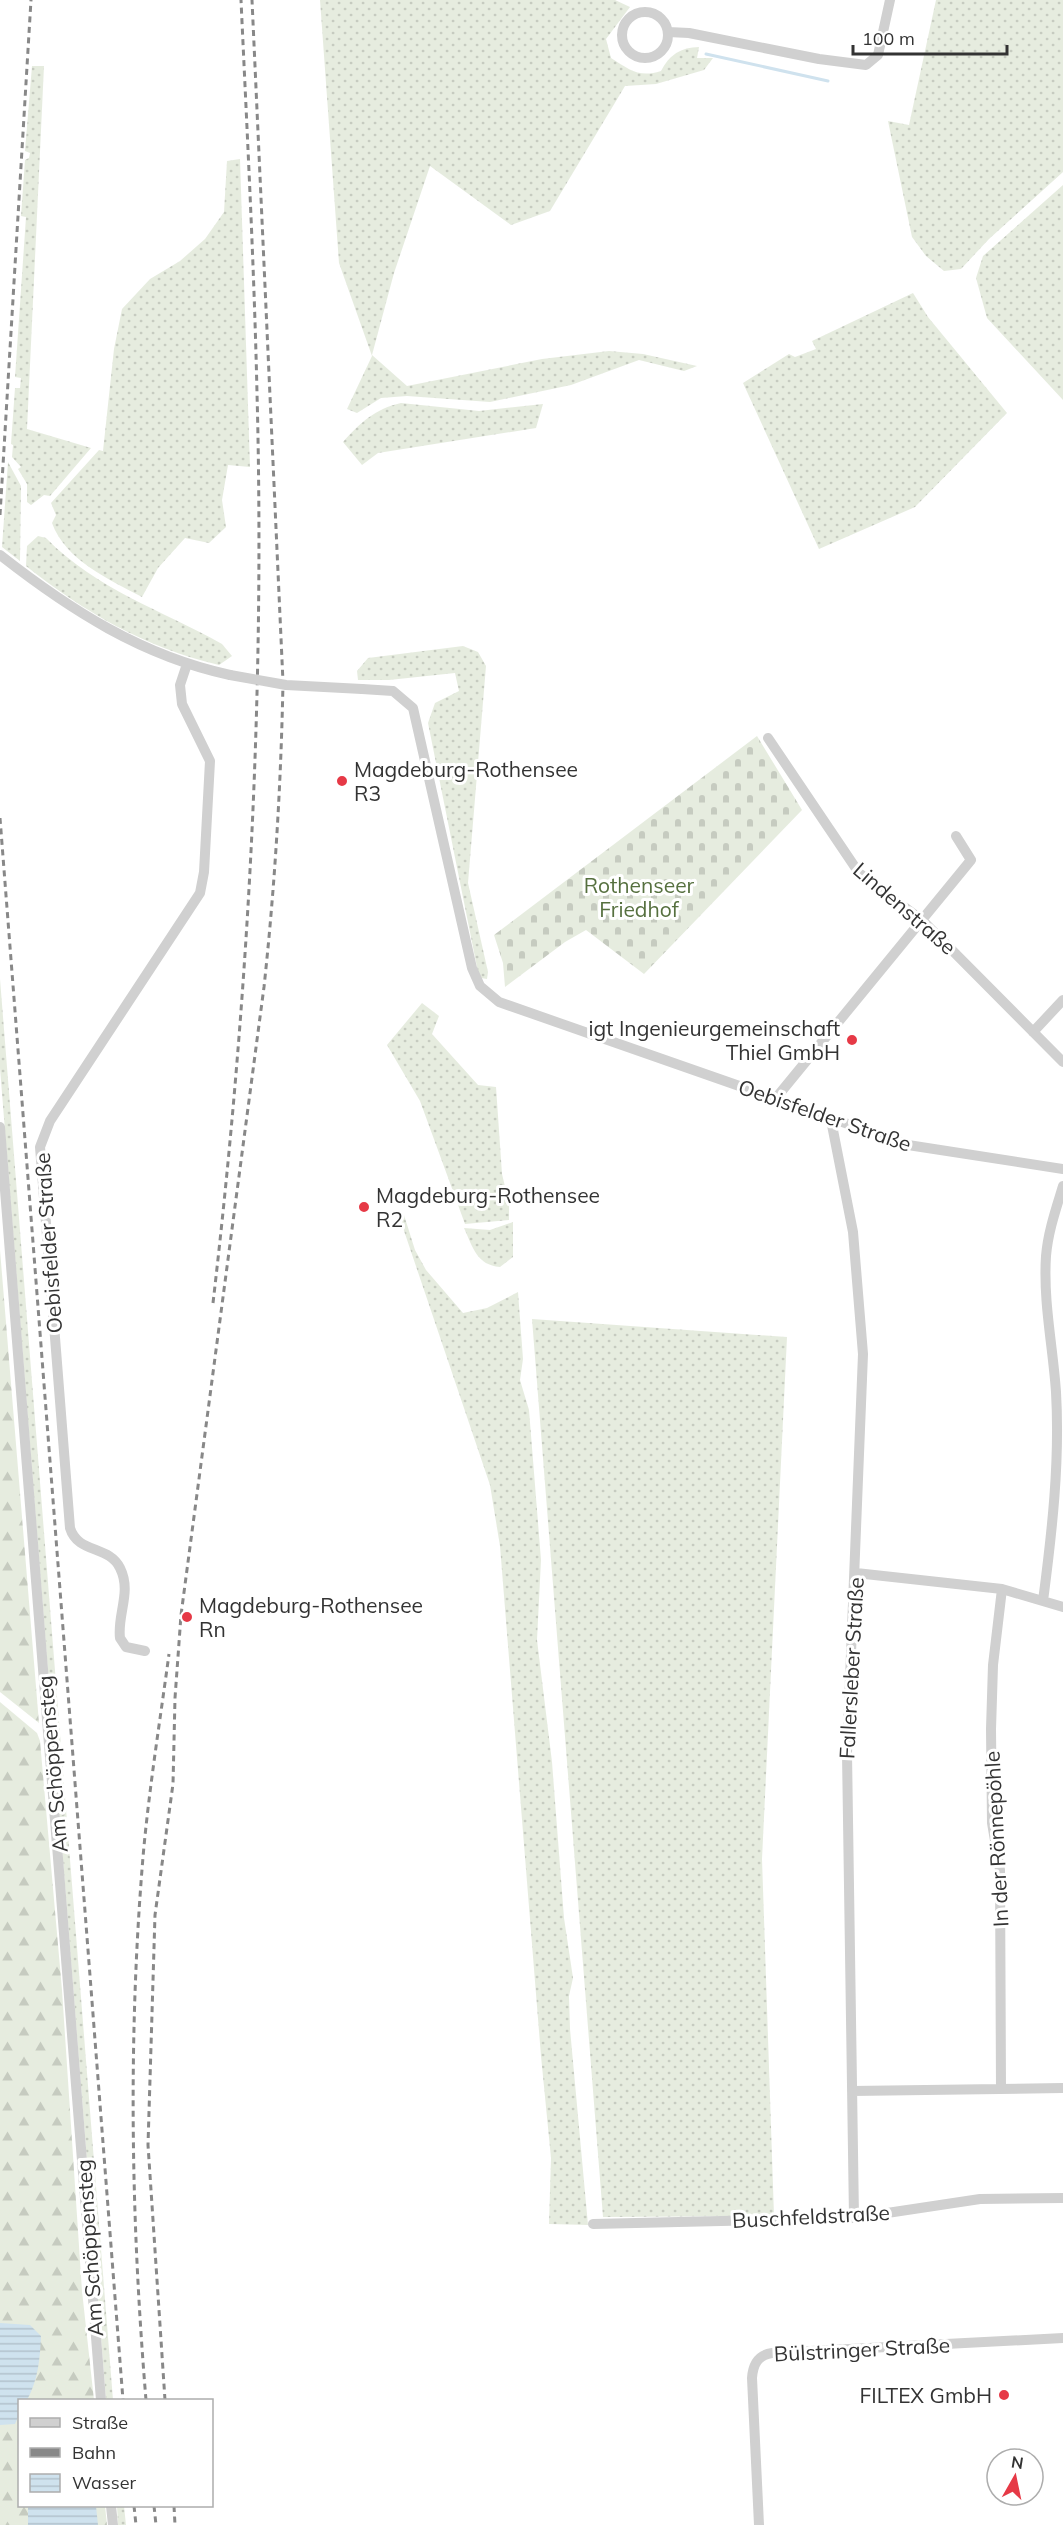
<svg xmlns="http://www.w3.org/2000/svg" width="1063" height="2525" font-family="Mulish,sans-serif">
	<defs>
		<pattern id="grass-dots" width="8" height="8" patternUnits="userSpaceOnUse" patternTransform="scale(1.5)"><rect width="8" height="8" fill="#e6ecdf"/><path d="M2 2h.1M6 6h.1" fill="none" stroke="#c6cbc0" stroke-width="1.8" stroke-linecap="round"/></pattern>
		<pattern id="forest-firs" width="22" height="20" patternUnits="userSpaceOnUse" patternTransform="scale(1.5)"><rect width="22" height="20" fill="#e6ecdf"/><path d="M5 1l3.5 6h-7zM16 11l3.5 6h-7z" fill="#c6cbc0"/></pattern>
		<pattern id="cemetery-stones" width="16" height="16" patternUnits="userSpaceOnUse" patternTransform="scale(1.5)"><rect width="16" height="16" fill="#e6ecdf"/><path d="M2 7V4a2 2 0 0 1 4 0v3zM10 15v-3a2 2 0 0 1 4 0v3z" fill="#c6cbc0"/></pattern>
		<pattern id="water-rules" width="6" height="5" patternUnits="userSpaceOnUse" patternTransform="scale(1.5)"><rect width="6" height="5" fill="#cfe2ee"/><path d="M0 2.5h6" fill="none" stroke="#b2c2cd"/></pattern>
	</defs>
	<rect width="100%" height="100%" fill="#fff"/>
	<!-- grass -->
	<path fill="url(#grass-dots)" d="M320,0H615L630,7L606,39L611,58C630,70 639,78 661,71C669,55 681,47 699,47L697,58H713L704,70L656,84L625,86L550,211L511,225L430,166L394,273L372,355L407,386L542,359L609,351L643,354L697,366L684,371L639,360L571,385L490,402L407,396L381,398L357,413L347,409L372,356L339,263Z
		M936,0H1063V172L989,239L961,269L944,271L926,256L912,237L888,121L909,125Z
		M32,66H44L27,429L91,448L50,496L44,495L31,505L27,502V484L18,469L21,467L12,457L13,445L11,444L15,388H20L21,378L15,377L26,217L21,216L25,160L29,158L30,153L25,151Z
		M240,159L250,467L228,465L222,500L226,527L209,543L185,538L158,568L142,597C110,580 65,560 52,523L56,515L51,503L99,450L103,451L114,349L122,309L150,279L180,261L205,239L224,212L227,161Z
		M1063,185V400L987,318L976,278L983,256Z
		M913,293L928,317L1007,413L915,507L819,549L743,383L789,354L795,357L816,349L812,341Z
		M401,403L479,411L543,404L536,428L378,453L362,465L343,442C361,422 375,409 401,403Z
		M8,462L21,486L20,561L2,547Z
		M38,536L46,538C97,590 160,609 222,644L232,656L219,665C146,648 84,612 26,566L27,546Z
		M463,646L478,652L486,666L468,883L488,972L487,979L481,978L478,972L428,723L435,703L459,691L455,673L389,680H358L357,671L368,658Z
		M0,979L113,2400H106L0,1068Z
		M422,1003L439,1016L432,1034L478,1085L496,1087L502,1174L509,1203V1220L465,1224L420,1101L387,1045Z
		M404,1215L415,1250L426,1270L463,1313L487,1308L518,1292L523,1359L520,1380L529,1410L541,1560L537,1640L552,1762L564,1918L573,1978L569,1996L570,2029L588,2225L549,2224L551,2158L541,2056L500,1546L490,1485L399,1216Z
		M513,1222V1257L500,1267C477,1265 473,1248 464,1228L490,1230Z
		M532,1319L787,1337L762,1859L774,2216L603,2217Z
		M117,2506H124L126,2525H118Z"/>
	<!-- forest -->
	<path fill="url(#forest-firs)" d="M0,1250L39,1723L0,1692Z
		M0,1702L37,1733L40,1741L62,1990L82,2291L94,2400H20V2506H105L107,2525H0Z"/>
	<!-- cemetery -->
	<path fill="url(#cemetery-stones)" d="M757,736L802,810L644,974L586,930L565,942L505,987L503,963L494,935Z"/>
	<!-- water -->
	<path fill="url(#water-rules)" d="M0,2323L30,2325L41,2336C40,2359 38,2380 27,2400H20L19,2415L15,2424L0,2425Z
		M28,2506H96L98,2525H28Z"/>
	<g fill="none" stroke-linecap="round" stroke-linejoin="round">
		<!-- stream -->
		<path stroke="#cfe2ee" stroke-width="3" d="M706,54L828,81"/>
		<!-- minor -->
		<path stroke="#d0d0d0" stroke-width="10" d="M622 35a23 23 0 1 1 46 0a23 23 0 1 1-46 0Z
			M668,32L689,33L819,59L866,65L878,55L890,0
			M0,555C70,610 142,656 230,675
			M362,689L393,691L413,708L472,968L480,986L499,1002L908,1145L1063,1169
			M768,738L859,873L923,921L1063,1062
			M1033,1032L1063,1000
			M776,1098L971,860L956,836
			M831,1120L853,1232L863,1354L847,1753L854,2218
			M0,1127L101,2400
			M856,1573L1002,1589L1063,1607
			M1043,1601C1052,1532 1060,1462 1056,1392C1053,1347 1043,1302 1046,1256C1048,1232 1056,1209 1063,1186
			M145,1651L126,1647L120,1638C117,1614 132,1592 120,1568C109,1545 78,1554 70,1528L40,1147L50,1121L200,893L204,872L210,761L182,704L180,685L187,664
			M1001,2089L1000,1870L992,1823L991,1729L993,1665L1002,1589
			M852,2091L1063,2088
			M593,2224L854,2218L980,2199L1063,2198
			M111,2506L113,2525
			M759,2525L752,2378C753,2364 758,2355 772,2353L1063,2338"/>
		<!-- rail -->
		<path stroke="#888" stroke-width="3" stroke-dasharray="6 4.5" stroke-linecap="butt" d="M0,515L31,0
			M0,818L123,2400
			M213,1303C248,1002 265,696 257,393C254,262 247,131 241,0
			M146,2400C131,2219 128,2038 143,1857C149,1789 160,1721 169,1654
			M165,2400L148,2145L155,1915L173,1784L175,1698L181,1615L264,987C275,885 281,784 283,682L252,0
			M134,2506L136,2525
			M154,2506L156,2525
			M174,2506L175,2525"/>
		<!-- minor-bridge -->
		<path stroke="#d0d0d0" stroke-width="10" d="M230,675L286,685L362,689"/>
	</g>
	<!-- markers -->
	<g fill="#e63946" stroke="#fff" stroke-width="2">
		<circle cx="342" cy="781" r="6"/>
		<circle cx="852" cy="1040" r="6"/>
		<circle cx="364" cy="1207" r="6"/>
		<circle cx="187" cy="1617" r="6"/>
		<circle cx="1004" cy="2395" r="6"/>
	</g>
	<g text-anchor="middle" dominant-baseline="central" stroke-width="6" stroke-linejoin="round" paint-order="stroke">
		<!-- poi labels -->
		<g font-size="21" fill="#333" stroke="#fff" text-anchor="start">
			<text x="354" y="769">Magdeburg-Rothensee<tspan x="354" dy="24">R3</tspan></text>
			<text x="840" y="1028" text-anchor="end">igt Ingenieurgemeinschaft<tspan x="840" dy="24">Thiel GmbH</tspan></text>
			<text x="376" y="1195">Magdeburg-Rothensee<tspan x="376" dy="24">R2</tspan></text>
			<text x="199" y="1605">Magdeburg-Rothensee<tspan x="199" dy="24">Rn</tspan></text>
			<text x="992" y="2395" text-anchor="end">FILTEX GmbH</text>
		</g>
		<!-- park labels -->
		<g font-size="21" fill="#56703f" stroke="#fff">
			<text x="639" y="885">Rothenseer<tspan x="639" dy="24">Friedhof</tspan></text>
		</g>
		<!-- street labels -->
		<g font-size="21" fill="#333" stroke="#fff">
			<text transform="translate(905 908) rotate(41)">Lindenstraße</text>
			<text transform="translate(825 1115) rotate(19)">Oebisfelder Straße</text>
			<text transform="translate(48 1243) rotate(-94)">Oebisfelder Straße</text>
			<text transform="translate(851 1668) rotate(-87)">Fallersleber Straße</text>
			<text transform="translate(52 1764) rotate(-95)">Am Schöppensteg</text>
			<text transform="translate(996 1839) rotate(-93)">In der Rönnepöhle</text>
			<text transform="translate(811 2216) rotate(-3)">Buschfeldstraße</text>
			<text transform="translate(89 2248) rotate(-94)">Am Schöppensteg</text>
			<text transform="translate(862 2349) rotate(-3)">Bülstringer Straße</text>
		</g>
	</g>
	<!-- legend -->
	<rect x="18" y="2399" width="195" height="108" fill="#ffffff" stroke="#adadad" stroke-width="1.5"/>
	<rect x="30" y="2418" width="30" height="9" fill="#d0d0d0" stroke="#adadad" stroke-width="1.5"/>
	<text x="72" y="2429" font-size="18" fill="#333333">Straße</text>
	<rect x="30" y="2448" width="30" height="9" fill="#888888" stroke="#adadad" stroke-width="1.5"/>
	<text x="72" y="2459" font-size="18" fill="#333333">Bahn</text>
	<rect x="30" y="2474" width="30" height="18" fill="url(#water-rules)" stroke="#adadad" stroke-width="1.5"/>
	<text x="72" y="2489" font-size="18" fill="#333333">Wasser</text>
	<!-- north arrow -->
	<g transform="translate(1015 2477) rotate(9)"><circle r="28" fill="#ffffff" stroke="#adadad" stroke-width="1.5"/>
	<path d="M0-4.5L10 22L0 15L-10 22Z" fill="#e63946"/>
	<text y="-9" font-size="16" font-weight="bold" text-anchor="middle" fill="#333333">N</text>
	</g>
	<!-- scale -->
	<path d="M853 45v9h154v-9" fill="none" stroke="#333333" stroke-width="3"/>
	<text x="862" y="45" font-size="18" fill="#333333" stroke="#ffffff" stroke-width="4.5" paint-order="stroke">100 m</text>
</svg>
